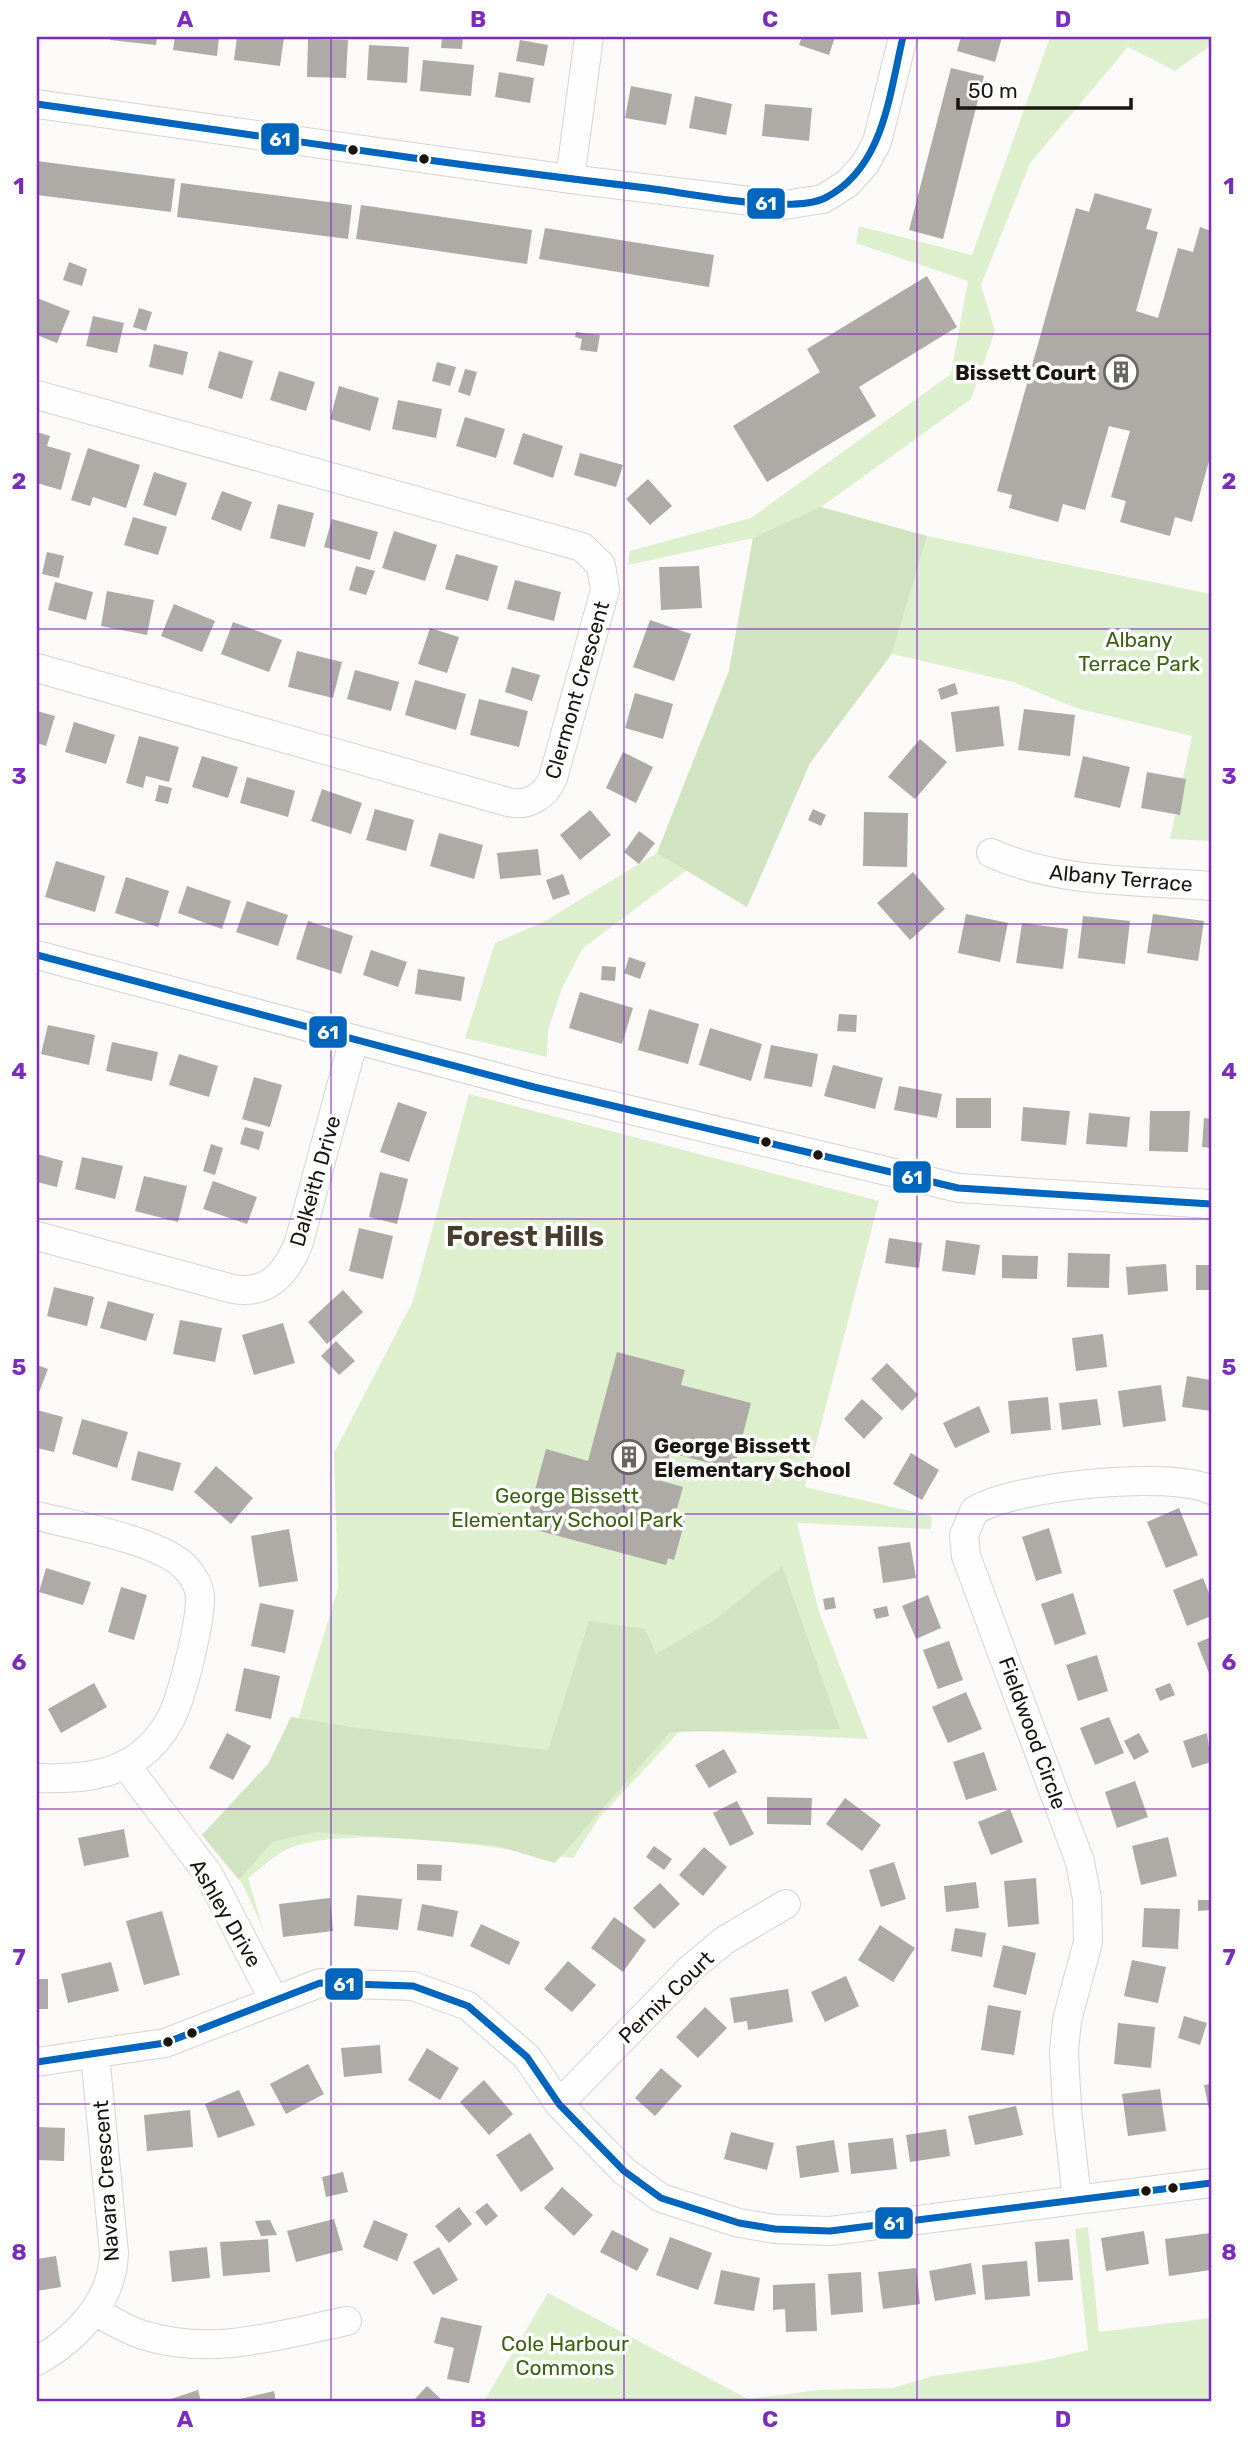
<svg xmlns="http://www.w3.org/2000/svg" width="1248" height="2438" font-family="Rubik,sans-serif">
	<rect width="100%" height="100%" fill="#fcfaf8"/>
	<!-- green -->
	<path fill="#deefcd" d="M1050,37H1211V45L1175,71L1128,47L1030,163L981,285L995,331L971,399L821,507L927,536L1211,594V841L1170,839L1192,736L1076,708L1013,682L892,654L810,763L747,907L687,870L582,949L562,988L548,1030L547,1057L465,1038L495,943L545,921L657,853L729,671L753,538L628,565L630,551L751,518L951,374L968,281L856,243L859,226L972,255Z
		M469,1094L879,1201L805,1487L932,1516L931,1529L797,1523L819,1612L868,1739L681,1730L599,1818L573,1858C508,1850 336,1820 282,1852C270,1859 259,1870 248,1878L264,1931L242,1883L218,1844L291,1743L338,1588L334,1453L413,1301Z
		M1088,2227L1099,2332L1211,2318V2401H484L548,2293L748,2399L819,2390L893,2388L933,2376L1036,2362L1088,2350L1075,2229Z"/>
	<!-- forest -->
	<path fill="#d2e3c2" d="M820,507L927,536L892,653L810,763L747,907L657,853L729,671L753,538Z
		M782,1566L840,1729L670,1732L555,1863L494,1845L316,1832L272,1842L239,1880L202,1835L268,1764L291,1717L357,1728L548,1750L589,1621L645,1629L656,1654L713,1621Z"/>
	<!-- building -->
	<path fill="#aeaaa6" d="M111,37H157L156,45L110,40Z
		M175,37H219L217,56L173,50Z
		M237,37H284L280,66L234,60Z
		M442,37H463L462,49L441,48Z
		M802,37H835L829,55L799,45Z
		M961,37H1002L995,62L957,51Z
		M308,39L348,40L346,78L307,77Z
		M520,40L548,45L544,66L516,61Z
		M369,45L409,47L407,83L367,80Z
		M423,60L474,65L471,96L420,91Z
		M951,68L984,76L943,239L909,230Z
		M499,72L534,78L530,103L495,97Z
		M631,86L672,94L666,125L625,118Z
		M695,96L732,104L726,135L689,128Z
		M765,104L812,108L809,141L762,136Z
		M37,161L175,179L171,212L37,195Z
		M181,183L352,205L348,239L177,217Z
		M1095,193L1152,209L1146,229L1158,232L1136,311L1158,318L1178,248L1193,252L1200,227L1211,231V454L1192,522L1175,517L1170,536L1120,522L1126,501L1111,497L1130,431L1109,426L1085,510L1063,504L1058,522L1009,508L1012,495L997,491L1076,208L1089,212Z
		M361,205L532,230L527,264L356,239Z
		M545,228L714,255L709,287L539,259Z
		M69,262L87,269L82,286L63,280Z
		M927,276L957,327L859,387L876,416L767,482L733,426L820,372L807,349Z
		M37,298L70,311L57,343L37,335Z
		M139,308L152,312L146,331L133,327Z
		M93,316L124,323L117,353L86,346Z
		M576,332L600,335L597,352L580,350L582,339L575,337Z
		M154,344L188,352L183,375L149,367Z
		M219,351L253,361L242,399L208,388Z
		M437,362L456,367L450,386L432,381Z
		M465,369L477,372L470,396L458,392Z
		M279,371L315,382L306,411L270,400Z
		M339,386L379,398L370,431L330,419Z
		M398,400L442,409L436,438L392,429Z
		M465,417L505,429L496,458L456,446Z
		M37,432L50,436L47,446L71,453L61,490L37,483Z
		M523,433L563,446L553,478L513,464Z
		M88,448L140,465L126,508L93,497L90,506L71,500Z
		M580,453L623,465L616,487L574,475Z
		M154,472L187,483L176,516L143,505Z
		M648,479L672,506L650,525L626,499Z
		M222,491L252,502L241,531L211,519Z
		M278,504L314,513L305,547L270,538Z
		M133,517L167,527L158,555L124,545Z
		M332,519L378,532L370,560L324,547Z
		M394,531L437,545L425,581L382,568Z
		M47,552L64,556L59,578L42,574Z
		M456,554L498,566L488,601L445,589Z
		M356,566L375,571L366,595L349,590Z
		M699,566L702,608L661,610L659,567Z
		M515,580L561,592L554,621L507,609Z
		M55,582L93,592L86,620L48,610Z
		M107,591L154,600L147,635L101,626Z
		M174,604L215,621L202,652L161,636Z
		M650,620L691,634L674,681L633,667Z
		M233,622L282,640L269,672L221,654Z
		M430,628L459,637L447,673L418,664Z
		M297,651L342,662L333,698L288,687Z
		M512,667L540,675L532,701L505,692Z
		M355,670L399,682L391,711L347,699Z
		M415,680L466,694L456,730L405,715Z
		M955,683L958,694L941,700L938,689Z
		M635,693L673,704L663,739L625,728Z
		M479,699L528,711L519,747L470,735Z
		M999,706L1004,746L956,752L951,712Z
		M1024,709L1075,715L1070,756L1018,750Z
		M37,711L55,716L46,746L37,743Z
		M74,722L115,735L106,764L65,752Z
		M139,736L179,747L169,782L146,776L143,788L126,783Z
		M920,739L947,762L915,799L888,777Z
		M623,752L653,767L636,803L606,788Z
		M202,756L238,767L228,798L192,787Z
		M1083,756L1130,767L1120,808L1074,797Z
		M1147,772L1186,779L1180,815L1141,808Z
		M247,777L295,791L288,817L240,803Z
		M159,785L172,788L168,804L155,801Z
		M322,789L362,803L351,834L311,821Z
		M375,809L414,820L406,851L366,840Z
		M813,809L826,815L821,826L808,820Z
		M590,810L611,835L580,860L560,835Z
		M864,812L908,813L907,867L863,866Z
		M639,831L655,843L639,864L624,852Z
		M439,833L483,845L474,879L430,866Z
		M538,849L541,875L500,879L497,853Z
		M56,861L105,876L95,912L45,897Z
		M913,872L945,909L910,940L877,903Z
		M563,874L570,894L553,900L546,880Z
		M126,877L169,891L158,927L115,913Z
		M187,886L231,901L222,929L178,913Z
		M247,901L288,915L278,946L236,932Z
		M966,914L1008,923L1000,962L958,953Z
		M1153,914L1204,921L1198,961L1147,953Z
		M1083,916L1130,921L1125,964L1078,958Z
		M308,921L353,936L341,974L296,959Z
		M1022,923L1068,929L1063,969L1016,963Z
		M371,950L407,962L398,987L363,975Z
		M629,957L646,963L640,979L624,973Z
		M602,966L616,967L615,981L601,980Z
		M418,969L465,977L461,1001L415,994Z
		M580,992L633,1008L622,1044L569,1028Z
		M649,1009L699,1024L688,1064L638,1050Z
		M839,1014L857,1015L856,1032L837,1031Z
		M48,1025L95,1035L89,1065L41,1054Z
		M710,1028L762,1044L751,1081L699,1065Z
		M112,1042L158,1052L152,1081L106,1071Z
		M771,1045L818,1054L812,1087L764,1078Z
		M179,1054L218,1066L209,1097L169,1085Z
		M833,1065L883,1078L875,1109L824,1096Z
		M254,1077L282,1085L270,1127L242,1119Z
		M899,1086L942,1094L937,1118L894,1110Z
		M956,1098H991V1128H956Z
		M398,1102L427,1112L409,1162L380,1152Z
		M1023,1107L1070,1111L1066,1145L1021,1141Z
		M1150,1111H1190L1188,1152L1149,1151Z
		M1089,1113L1130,1117L1127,1147L1086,1144Z
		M1204,1118L1211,1119V1148L1202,1147Z
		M245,1127L264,1132L259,1150L240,1144Z
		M211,1144L223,1148L215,1175L203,1171Z
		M37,1154L63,1161L57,1187L37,1182Z
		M82,1157L123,1166L115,1199L75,1189Z
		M380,1172L408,1179L397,1224L369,1217Z
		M144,1176L187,1186L178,1222L135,1211Z
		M213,1181L257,1197L247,1224L203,1209Z
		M359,1228L393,1236L383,1279L349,1271Z
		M889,1238L922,1243L919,1268L885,1263Z
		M946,1240L980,1245L975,1275L942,1271Z
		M1068,1253L1110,1254L1109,1288L1067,1287Z
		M1002,1255L1038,1256L1037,1279L1002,1278Z
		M1166,1264L1168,1291L1128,1295L1126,1267Z
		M1196,1265H1211V1290H1196Z
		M54,1287L94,1297L87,1326L47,1316Z
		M343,1290L363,1312L327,1344L308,1322Z
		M108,1301L154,1314L146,1341L100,1328Z
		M180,1320L222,1328L215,1362L173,1354Z
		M283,1323L295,1363L254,1375L242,1335Z
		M1103,1334L1107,1367L1076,1371L1072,1338Z
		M336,1341L355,1361L339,1375L321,1356Z
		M617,1352L685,1370L681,1385L751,1403L734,1469L670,1453L662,1481L683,1487L674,1519L685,1521L674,1560L668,1558L666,1565L525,1527L546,1449L588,1461Z
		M887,1363L918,1395L902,1411L871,1379Z
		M37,1365L48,1369L37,1398Z
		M1187,1376L1211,1380V1411L1182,1407Z
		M1161,1385L1166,1421L1123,1427L1118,1391Z
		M1048,1397L1051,1430L1011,1434L1008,1401Z
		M862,1399L883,1418L864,1439L844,1419Z
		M1097,1399L1101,1425L1062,1430L1059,1403Z
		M979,1406L990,1432L955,1448L943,1423Z
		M37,1410L63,1417L54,1452L37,1448Z
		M82,1419L128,1432L117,1468L72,1454Z
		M138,1451L181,1463L173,1491L131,1480Z
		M911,1453L939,1470L922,1500L893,1484Z
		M216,1466L253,1498L231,1524L194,1492Z
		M1179,1508L1198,1555L1166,1568L1147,1522Z
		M1049,1528L1062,1573L1036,1581L1022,1537Z
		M289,1529L298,1581L259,1587L251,1536Z
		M910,1542L916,1578L883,1583L878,1547Z
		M46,1568L91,1582L83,1605L39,1592Z
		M1203,1578L1211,1598V1616L1187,1626L1173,1590Z
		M121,1587L147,1595L134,1640L108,1632Z
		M1073,1593L1086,1634L1055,1645L1041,1604Z
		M928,1595L941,1628L916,1639L902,1606Z
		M834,1597L836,1608L825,1610L823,1599Z
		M260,1603L294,1610L285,1653L251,1646Z
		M887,1606L889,1616L876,1619L873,1609Z
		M1211,1637V1678L1197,1643Z
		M949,1641L963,1680L938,1689L923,1650Z
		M1097,1655L1108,1691L1078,1701L1066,1665Z
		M244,1668L280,1676L271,1719L235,1711Z
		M94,1683L107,1707L61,1733L48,1709Z
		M1170,1683L1175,1695L1160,1701L1155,1689Z
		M966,1692L982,1729L948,1743L932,1707Z
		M1109,1717L1124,1753L1095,1765L1080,1728Z
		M227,1733L251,1746L233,1780L209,1768Z
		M1139,1733L1149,1752L1134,1760L1124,1741Z
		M1207,1733L1211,1762L1192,1768L1183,1741Z
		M724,1749L737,1772L709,1788L695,1765Z
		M984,1752L997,1790L966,1800L953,1762Z
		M1135,1781L1148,1817L1117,1828L1105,1792Z
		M767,1797L812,1798L811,1825L767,1824Z
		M845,1798L881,1825L862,1851L826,1824Z
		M737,1801L754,1834L730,1846L713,1813Z
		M1010,1809L1023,1842L991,1855L978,1822Z
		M124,1829L129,1857L84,1866L78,1838Z
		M1168,1837L1177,1876L1141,1885L1132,1846Z
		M654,1846L672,1859L664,1870L646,1857Z
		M704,1847L727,1867L703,1896L679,1875Z
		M894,1862L906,1899L881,1907L869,1870Z
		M417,1864L442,1865L441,1881L417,1880Z
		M1036,1878L1039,1924L1008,1927L1004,1881Z
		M976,1882L979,1908L946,1912L944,1886Z
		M660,1883L680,1904L654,1929L633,1908Z
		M357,1895L402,1899L398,1930L354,1926Z
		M330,1898L333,1931L283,1937L279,1904Z
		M1198,1900H1211V1910L1198,1911Z
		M422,1904L458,1911L453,1937L417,1930Z
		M1144,1908L1180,1909L1178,1949L1142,1947Z
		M162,1911L180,1975L144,1985L126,1921Z
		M614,1917L646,1940L623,1972L591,1948Z
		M481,1924L520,1942L509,1965L470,1946Z
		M880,1925L915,1948L893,1982L858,1960Z
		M955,1928L986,1933L982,1957L951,1951Z
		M1003,1945L1036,1953L1026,1995L993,1987Z
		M1132,1960L1166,1967L1158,2003L1124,1996Z
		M568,1961L596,1985L572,2012L544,1989Z
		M111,1962L119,1991L68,2003L61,1974Z
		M846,1976L859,2006L825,2022L811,1992Z
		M37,1979H48V2009H37Z
		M788,1989L793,2022L748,2030L747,2021L734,2023L730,1998Z
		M988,2005L1021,2011L1014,2055L981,2050Z
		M705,2007L727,2028L698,2058L676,2037Z
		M1184,2016L1207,2023L1200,2045L1178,2038Z
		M1118,2023L1155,2027L1151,2068L1114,2064Z
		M380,2045L382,2073L344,2077L341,2048Z
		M427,2048L459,2068L440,2100L408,2080Z
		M308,2064L324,2094L286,2114L270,2084Z
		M661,2068L682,2086L655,2116L635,2098Z
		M484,2080L513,2114L489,2135L460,2102Z
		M1211,2084V2114H1210L1204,2085Z
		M1160,2089L1166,2131L1128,2136L1122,2094Z
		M239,2090L255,2125L218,2138L205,2104Z
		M1016,2106L1023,2135L975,2145L968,2116Z
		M190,2110L193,2147L147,2151L144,2115Z
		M37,2127L65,2128L64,2161L37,2160Z
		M946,2129L950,2156L910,2162L906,2135Z
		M731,2132L774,2143L767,2170L724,2159Z
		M530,2133L554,2169L521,2192L496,2155Z
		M893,2138L897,2169L851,2174L848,2143Z
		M834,2140L839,2172L800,2178L796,2146Z
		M343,2172L348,2192L326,2197L322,2177Z
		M562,2187L593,2215L574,2236L544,2208Z
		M487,2203L498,2216L486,2226L475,2212Z
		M459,2207L472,2224L449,2243L435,2226Z
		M334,2219L343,2250L296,2262L287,2231Z
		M270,2220L277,2235L261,2236L255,2221Z
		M374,2220L408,2234L397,2261L363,2247Z
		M612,2230L649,2249L637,2271L600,2252Z
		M1144,2231L1149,2264L1106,2271L1101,2238Z
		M1210,2233L1211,2270L1169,2276L1165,2239Z
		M670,2237L712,2253L698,2290L656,2275Z
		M268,2239L270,2272L223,2276L220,2242Z
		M1069,2239L1073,2280L1038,2282L1035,2242Z
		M207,2247L210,2278L172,2282L169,2251Z
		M439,2247L458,2280L433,2295L413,2262Z
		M56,2256L61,2287L37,2291V2259Z
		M1027,2261L1030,2296L985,2300L982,2265Z
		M971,2263L976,2294L935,2301L929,2271Z
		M916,2268L920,2304L883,2309L878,2272Z
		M721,2270L760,2278L754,2311L714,2304Z
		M861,2272L863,2312L831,2315L828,2274Z
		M815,2283L817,2331L786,2332L785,2309L773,2310V2285Z
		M441,2317L482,2326L469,2383L447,2379L454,2348L434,2343Z
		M427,2386L443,2401H413Z
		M198,2390L201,2401H165Z
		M274,2391L276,2401H236V2400Z"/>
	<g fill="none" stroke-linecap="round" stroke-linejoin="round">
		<!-- minor casing -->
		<g stroke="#d7d4d0" stroke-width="30">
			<path id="minor" d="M37,104L570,179L784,205L823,199L848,183L865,164L877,142L903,37
				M570,179L589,37
				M37,395L582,547L601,565L605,590L553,778C545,796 528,807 508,802L37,668
				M991,853C1060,884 1137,880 1211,886
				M37,955L534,1087L958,1188L1211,1204
				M37,1236L233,1289C268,1295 287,1273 299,1242L354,1039
				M37,1516C74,1525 162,1541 186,1568C193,1576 199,1585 200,1596C201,1621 182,1698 170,1720C163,1733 151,1747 139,1756C109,1778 72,1779 37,1778
				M125,1764L209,1875L273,1998
				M37,2062L165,2043L320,1983L413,1986L468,2006L527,2057L559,2104L624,2171L661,2198L739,2223L775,2229L830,2231L1211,2183
				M559,2104L691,1968L725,1940L786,1904
				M1077,2200L1067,2109L1064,2052L1067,2020L1088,1942L1087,1899L1080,1862L966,1556L964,1535L974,1511C1013,1486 1170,1470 1211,1490
				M94,2311C110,2319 126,2330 143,2335C213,2357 278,2335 347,2321
				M37,2361C76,2339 113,2301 114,2253L95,2054"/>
		</g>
		<!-- minor -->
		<use href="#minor" stroke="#fffefe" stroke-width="28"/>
		<!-- bus-1 casing -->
		<g stroke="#fff" stroke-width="12">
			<path id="bus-1" d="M37,104C240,133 443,164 647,188C688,193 791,215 825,198C884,168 889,95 903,37
				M37,955L534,1087L958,1188L1211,1204
				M37,2062L165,2043L320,1983L413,1986L468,2006L527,2057L559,2104L624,2171L661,2198L739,2223L775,2229L830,2231L1211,2183"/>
		</g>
		<!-- bus-1 -->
		<use href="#bus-1" stroke="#0065bd" stroke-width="7"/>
	</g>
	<!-- grid -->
	<path fill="none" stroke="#7b2cbf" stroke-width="2" stroke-opacity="0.55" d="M331,37V2401M624,37V2401M917,37V2401M37,334H1211M37,629H1211M37,924H1211M37,1219H1211M37,1514H1211M37,1809H1211M37,2104H1211"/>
	<!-- icons -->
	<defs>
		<g id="building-ring" transform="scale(1.75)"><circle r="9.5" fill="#fff" stroke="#696561" stroke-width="1.5"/><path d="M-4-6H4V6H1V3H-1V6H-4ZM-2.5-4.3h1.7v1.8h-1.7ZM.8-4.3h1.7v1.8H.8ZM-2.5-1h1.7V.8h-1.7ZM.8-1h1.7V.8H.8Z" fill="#696561"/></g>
	</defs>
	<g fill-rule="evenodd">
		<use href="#building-ring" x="1121" y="372"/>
		<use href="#building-ring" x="629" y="1457"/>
	</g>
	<!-- markers -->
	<g fill="#1a150f" stroke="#fff" stroke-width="2.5">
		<circle cx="353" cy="150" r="6"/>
		<circle cx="424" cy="159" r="6"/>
		<circle cx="766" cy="1142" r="6"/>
		<circle cx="818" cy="1155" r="6"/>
		<circle cx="192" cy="2033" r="6"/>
		<circle cx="168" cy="2042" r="6"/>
		<circle cx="1173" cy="2188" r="6"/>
		<circle cx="1146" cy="2191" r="6"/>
	</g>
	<g text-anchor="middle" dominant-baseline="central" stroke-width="7" stroke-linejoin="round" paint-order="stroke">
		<!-- poi labels -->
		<g font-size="21" font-weight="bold" fill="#1a150f" stroke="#fff" text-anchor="end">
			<text x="1096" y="372">Bissett Court</text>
			<text x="654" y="1445" text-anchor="start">George Bissett<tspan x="654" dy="24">Elementary School</tspan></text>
		</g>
		<!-- park labels -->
		<g font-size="21" fill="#3d620e" stroke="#fff">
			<text x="1139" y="639">Albany<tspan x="1139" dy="24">Terrace Park</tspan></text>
			<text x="567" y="1495">George Bissett<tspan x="567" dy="24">Elementary School Park</tspan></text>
			<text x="565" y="2343">Cole Harbour<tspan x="565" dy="24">Commons</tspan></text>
		</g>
		<!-- street labels -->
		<g font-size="21" fill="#1a150f" stroke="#fff">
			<text transform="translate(577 690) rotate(-74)">Clermont Crescent</text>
			<text transform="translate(1121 878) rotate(5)">Albany Terrace</text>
			<text transform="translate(315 1181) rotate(-74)">Dalkeith Drive</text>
			<text transform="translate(1033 1733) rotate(70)">Fieldwood Circle</text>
			<text transform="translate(226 1913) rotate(60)">Ashley Drive</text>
			<text transform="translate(666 1997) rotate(-44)">Pernix Court</text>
			<text transform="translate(106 2181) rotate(-94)">Navara Crescent</text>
		</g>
		<!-- district labels -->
		<g font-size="28" font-weight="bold" fill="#473d2e" stroke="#fff">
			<text x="525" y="1236">Forest Hills</text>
		</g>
	</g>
	<g stroke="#fff" stroke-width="2.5">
		<rect x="260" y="122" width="40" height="34" rx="7" fill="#0065bd"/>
		<rect x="746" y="187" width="40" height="33" rx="7" fill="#0065bd"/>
		<rect x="308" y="1015" width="40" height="34" rx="7" fill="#0065bd"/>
		<rect x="892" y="1160" width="40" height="34" rx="7" fill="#0065bd"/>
		<rect x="324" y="1967" width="40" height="34" rx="7" fill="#0065bd"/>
		<rect x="874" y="2206" width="40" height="34" rx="7" fill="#0065bd"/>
	</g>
	<g font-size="19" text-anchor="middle" font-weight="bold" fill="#fff">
		<text x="280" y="146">61</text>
		<text x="766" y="210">61</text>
		<text x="328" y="1039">61</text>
		<text x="912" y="1184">61</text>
		<text x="344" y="1991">61</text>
		<text x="894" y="2230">61</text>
	</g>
	<!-- border -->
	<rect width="1248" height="2438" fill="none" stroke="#ffffff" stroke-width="77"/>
	<!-- scale -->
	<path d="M958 98v10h173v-10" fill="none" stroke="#1a150f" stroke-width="3.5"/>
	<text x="968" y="98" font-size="21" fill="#1a150f" stroke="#ffffff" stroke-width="5" paint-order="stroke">50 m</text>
	<rect x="38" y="38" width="1172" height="2362" fill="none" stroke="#7b2cbf" stroke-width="2.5"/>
	<g font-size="23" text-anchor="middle" font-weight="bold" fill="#7b2cbf">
		<text x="185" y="27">A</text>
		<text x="478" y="27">B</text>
		<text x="770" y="27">C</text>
		<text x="1063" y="27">D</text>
		<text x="19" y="194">1</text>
		<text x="1229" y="194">1</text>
		<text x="19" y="489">2</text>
		<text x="1229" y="489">2</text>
		<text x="19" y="784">3</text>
		<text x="1229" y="784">3</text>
		<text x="19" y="1079">4</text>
		<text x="1229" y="1079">4</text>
		<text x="19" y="1375">5</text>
		<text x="1229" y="1375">5</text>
		<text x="19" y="1670">6</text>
		<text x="1229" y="1670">6</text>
		<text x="19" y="1965">7</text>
		<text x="1229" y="1965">7</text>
		<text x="19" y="2260">8</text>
		<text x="1229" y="2260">8</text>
		<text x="185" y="2427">A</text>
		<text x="478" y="2427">B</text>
		<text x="770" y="2427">C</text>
		<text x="1063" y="2427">D</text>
	</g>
</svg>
